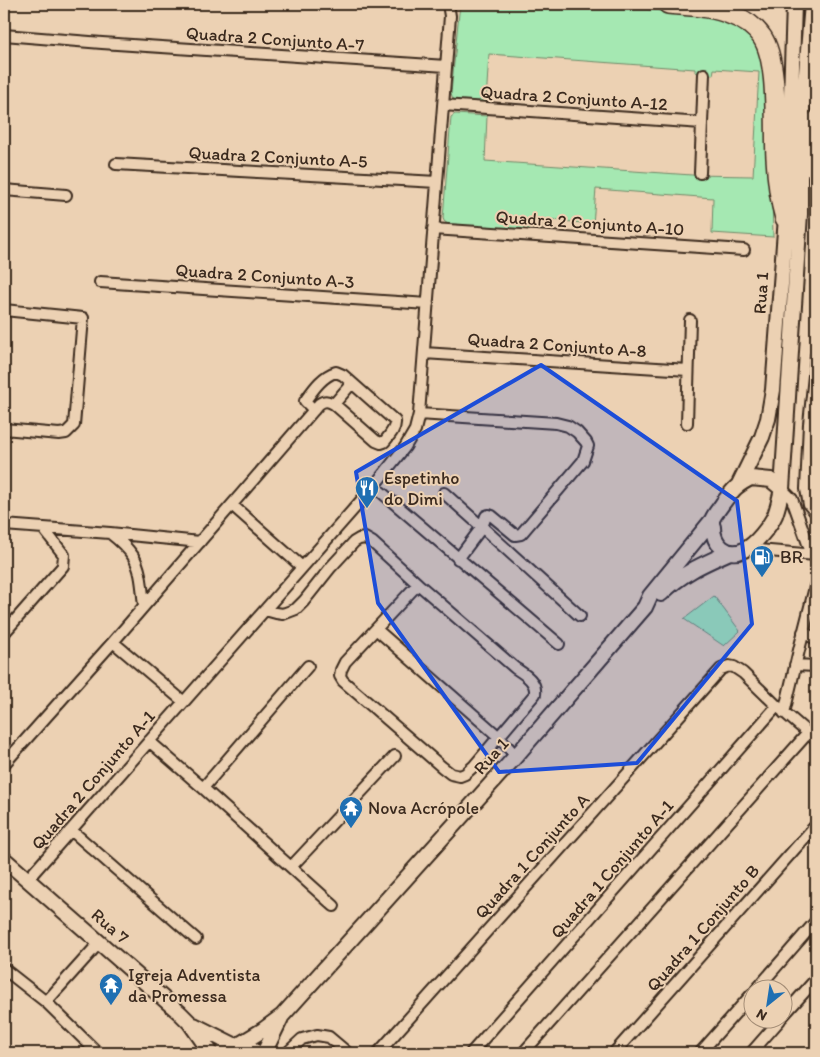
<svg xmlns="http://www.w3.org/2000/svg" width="820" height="1057" font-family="Itim,sans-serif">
	<rect width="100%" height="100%" fill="#ecd1b3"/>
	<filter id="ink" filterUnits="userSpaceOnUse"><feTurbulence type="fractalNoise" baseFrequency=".02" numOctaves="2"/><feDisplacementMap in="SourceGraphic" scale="10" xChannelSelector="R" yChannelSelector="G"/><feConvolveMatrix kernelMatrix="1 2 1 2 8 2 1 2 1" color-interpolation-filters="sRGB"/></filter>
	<g filter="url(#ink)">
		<!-- green -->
		<path fill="#a5e8b2" stroke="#708968" d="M464,4H593L720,17L749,31L769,73L773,237L712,233L713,198L596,189L593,224L542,219L541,232L449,225L444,221L443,218L451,117L455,114L487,116L485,161L692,175L753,176L759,72L714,69L713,75L695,72V69L489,54L486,101H457L453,99L451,93L459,13L460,8Z
			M714,596L740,631L724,646L684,619Z"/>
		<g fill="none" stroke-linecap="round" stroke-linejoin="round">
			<!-- street casing -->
			<g stroke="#3b2a1e" stroke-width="14">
				<path id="street" d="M4,35L102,43L446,66
					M443,105L702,123
					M116,164L437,182
					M700,173L704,74
					M4,190L66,195
					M433,229L744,250
					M100,282L428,304
					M4,310L83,318L74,425L66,433L59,434L4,429
					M424,353L688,370
					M816,356L809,424L806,489L809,505L816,513
					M314,410L305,401C313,390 322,376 336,372L343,375L352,383L334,404
					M419,414L556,423L568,426L577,432L586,442L588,446L583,461L521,534L515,535L492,516L489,515L486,516L482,527L444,493
					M687,423L690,320
					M374,486L559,644
					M782,489L792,499L812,555
					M232,505L302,567
					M4,525L110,533L200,542
					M110,533C119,540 127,547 133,556C142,570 142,590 144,606
					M746,549L816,555
					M458,559L482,527L580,616
					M265,610L276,613L283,614L296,609L304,601L331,567L354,542L359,539L365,538L372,542L418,584L515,668C524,674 537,681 535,694L474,766L465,774L460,776L451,774L442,767L343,681L340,676L341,670L345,662L418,584
					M376,629L499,737L516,756
					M803,632L816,639
					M4,633L63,566L64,555L43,528
					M113,642L184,702
					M795,665L816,666
					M784,713L800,646L816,583
					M149,741L203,788L334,906
					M4,764L113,642L319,404C325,400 328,401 334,404L376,441L381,443L384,442C389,436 396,429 395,421L352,383
					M203,788L308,666
					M71,830L196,939
					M291,867L395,756
					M27,880L374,486L405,447L415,430L419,414L450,16L448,4
					M4,969L46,1002L98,1053
					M756,990L816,921
					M46,1002L100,942
					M782,1017L816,979
					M287,1053L302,1039L317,1035L329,1037L348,1053
					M378,1053L721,669L729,666L734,667L743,673L777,706L816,740
					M471,1053L777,706
					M523,1053L808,733
					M614,1053L816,825
					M700,1053L752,994
					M751,1053L780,1020"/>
			</g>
			<!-- secondary casing -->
			<g stroke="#3b2a1e" stroke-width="18">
				<path id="secondary" d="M808,168L816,118
					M751,478L771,480L782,489C780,498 778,507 775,515C770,526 755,545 744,550C727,558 713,544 713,527C712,525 712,522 712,520C714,514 720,508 723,503C733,490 736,485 751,478Z
					M739,484L762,437L768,419L773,390L788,191L794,4
					M782,489L800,214V179L803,109L812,4
					M661,594C682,573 703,564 730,552
					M4,859L180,1013L190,1023L211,1053
					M194,1025L234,1045
					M240,1044L263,1030L282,1016L516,756L645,607L650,596L712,520
					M222,1053C232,1042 247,1042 256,1053
					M264,1053L281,1018"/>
			</g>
			<!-- highway casing -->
			<g stroke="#3b2a1e" stroke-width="22">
				<path id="highway" d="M668,4C689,6 712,6 732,15C743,19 755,27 762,37C779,62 774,127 776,158C777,179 779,198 785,218"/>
			</g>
			<!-- street -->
			<use href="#street" stroke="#ecd1b3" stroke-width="10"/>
			<!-- secondary -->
			<use href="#secondary" stroke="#ecd1b3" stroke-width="14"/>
			<!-- highway -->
			<use href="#highway" stroke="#ecd1b3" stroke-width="19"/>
		</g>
	</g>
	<!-- marked area -->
	<path fill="#1d4ed8" fill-opacity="0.2" stroke="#1d4ed8" stroke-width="4" stroke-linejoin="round" d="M541,365L737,501L752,624L637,763L499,772L378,603L356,472Z"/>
	<!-- icons -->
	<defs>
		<g id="restaurant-pin" transform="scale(1.25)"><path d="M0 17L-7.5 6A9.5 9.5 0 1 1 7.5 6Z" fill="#1f6fb2" stroke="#ecd1b3"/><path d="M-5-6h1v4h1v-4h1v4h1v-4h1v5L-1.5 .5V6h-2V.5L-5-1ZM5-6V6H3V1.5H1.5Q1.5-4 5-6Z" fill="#fff"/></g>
		<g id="fuel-pin" transform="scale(1.25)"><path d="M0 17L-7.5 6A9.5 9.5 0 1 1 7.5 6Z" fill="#1f6fb2" stroke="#ecd1b3"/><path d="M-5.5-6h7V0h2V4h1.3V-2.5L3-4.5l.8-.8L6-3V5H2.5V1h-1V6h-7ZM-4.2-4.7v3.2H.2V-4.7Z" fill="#fff"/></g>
		<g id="temple-pin" transform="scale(1.25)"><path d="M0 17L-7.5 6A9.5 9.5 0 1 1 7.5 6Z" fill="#1f6fb2" stroke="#ecd1b3"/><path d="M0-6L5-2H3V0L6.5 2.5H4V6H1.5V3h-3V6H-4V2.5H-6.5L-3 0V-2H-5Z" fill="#fff"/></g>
	</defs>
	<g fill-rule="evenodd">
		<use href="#restaurant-pin" x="367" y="488"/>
		<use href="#fuel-pin" x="762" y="557"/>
		<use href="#temple-pin" x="351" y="808"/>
		<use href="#temple-pin" x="111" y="985"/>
	</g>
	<g text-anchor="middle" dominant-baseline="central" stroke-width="4" stroke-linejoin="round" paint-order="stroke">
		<!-- street labels -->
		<g font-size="18" fill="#3b2a1e" stroke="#ecd1b3">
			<text transform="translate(275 39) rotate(4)">Quadra 2 Conjunto A-7</text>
			<text transform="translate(574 98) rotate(4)">Quadra 2 Conjunto A-12</text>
			<text transform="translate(278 157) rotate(3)">Quadra 2 Conjunto A-5</text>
			<text transform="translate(590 223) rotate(4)">Quadra 2 Conjunto A-10</text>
			<text transform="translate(265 276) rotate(4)">Quadra 2 Conjunto A-3</text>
			<text transform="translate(761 293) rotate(-86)">Rua 1</text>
			<text transform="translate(557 345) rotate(4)">Quadra 2 Conjunto A-8</text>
			<text transform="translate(491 756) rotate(-48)">Rua 1</text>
			<text transform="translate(93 780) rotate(-49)">Quadra 2 Conjunto A-1</text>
			<text transform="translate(532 856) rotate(-48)">Quadra 1 Conjunto A</text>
			<text transform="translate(612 869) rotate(-49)">Quadra 1 Conjunto A-1</text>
			<text transform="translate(110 926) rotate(41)">Rua 7</text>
			<text transform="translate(703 928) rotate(-49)">Quadra 1 Conjunto B</text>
		</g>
		<!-- poi labels -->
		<g font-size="18" fill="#3b2a1e" stroke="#ecd1b3" text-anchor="start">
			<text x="384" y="478">Espetinho<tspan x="384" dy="21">do Dimi</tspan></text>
			<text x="780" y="557">BR</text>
			<text x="368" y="808">Nova Acrópole</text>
			<text x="128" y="975">Igreja Adventista<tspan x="128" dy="21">da Promessa</tspan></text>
		</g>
	</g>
	<!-- margin -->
	<rect width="820" height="1057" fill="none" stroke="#ecd1b3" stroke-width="20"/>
	<rect x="10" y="10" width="800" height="1037" fill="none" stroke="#3b2a1e" stroke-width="2" filter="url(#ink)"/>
	<!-- north arrow -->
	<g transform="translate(768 1004) rotate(210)"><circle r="24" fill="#ecd1b3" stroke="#a58e77"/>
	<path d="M0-4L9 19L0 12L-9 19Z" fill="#1f6fb2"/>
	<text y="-8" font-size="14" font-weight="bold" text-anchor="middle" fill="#3b2a1e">N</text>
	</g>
</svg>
